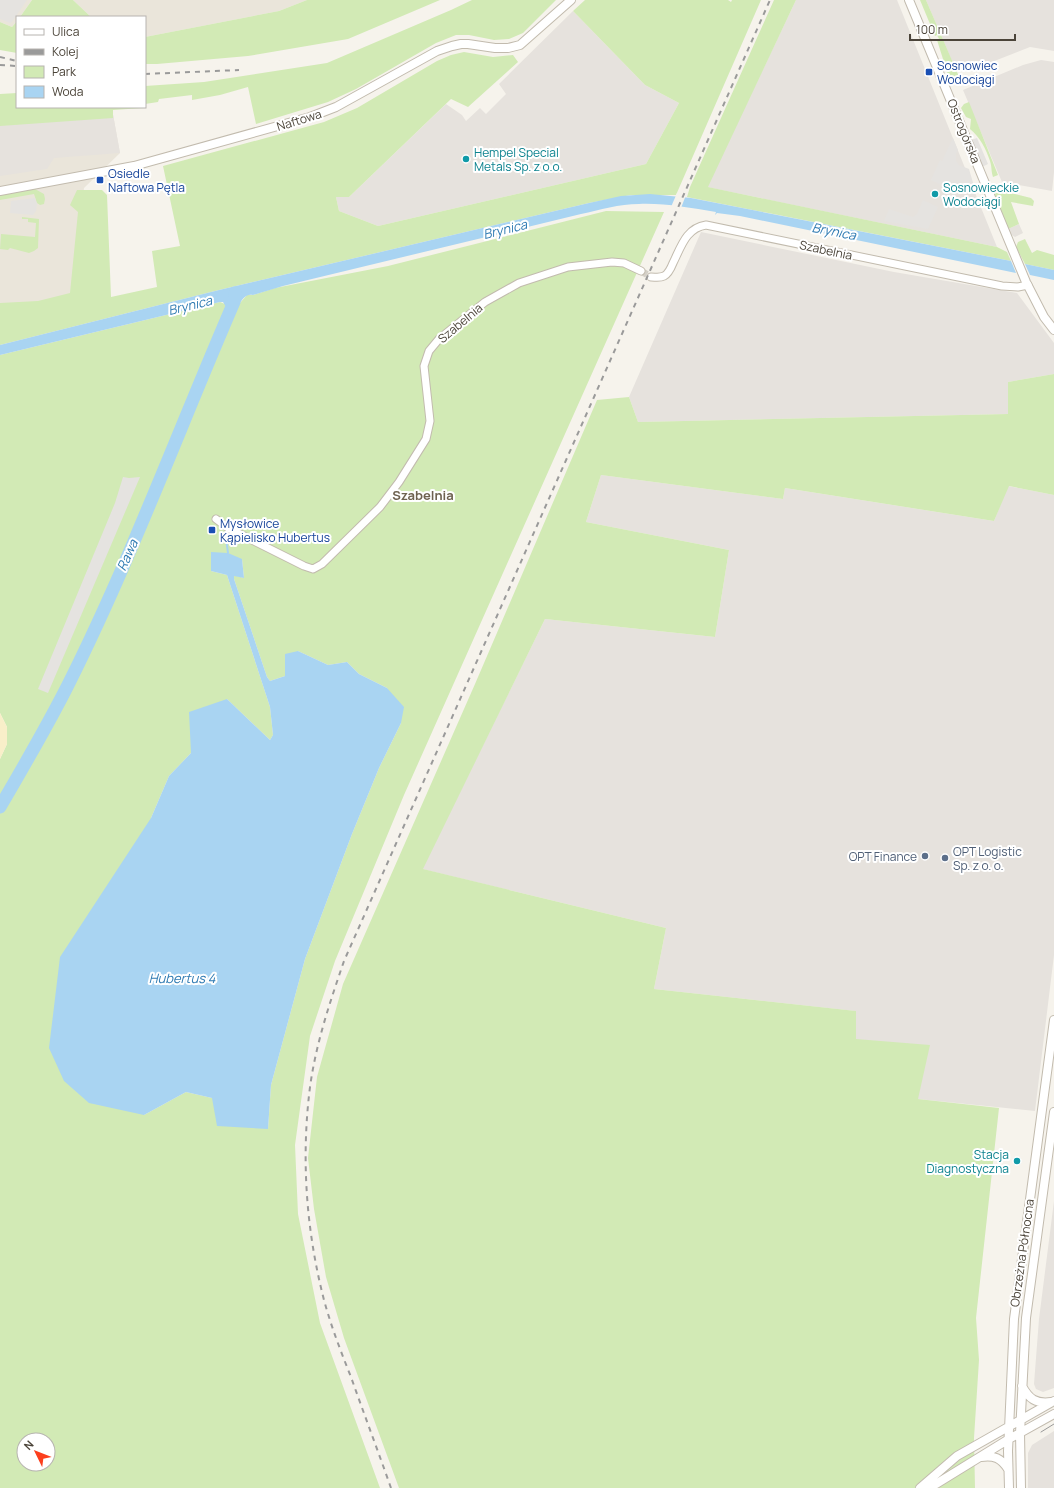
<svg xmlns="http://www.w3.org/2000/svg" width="1054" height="1488" font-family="Manrope,sans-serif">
	<rect width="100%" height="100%" fill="#f6f3ec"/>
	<!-- residential -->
	<path fill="#eae5da" d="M0,0H32L20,17H17V21L12,27L0,22Z
		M73,0H307L279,11L145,37V17H91Z
		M112,109L120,153L84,188L71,303L0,321V122Z"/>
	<!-- industrial -->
	<path fill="#e6e2dd" d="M796,0H897L997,247L707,187Z
		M926,0H1054V51L1030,47L974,69L965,63L955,68Z
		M573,11L645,85L679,103L646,164L378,226L339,211L336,197H349L446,104L462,115L466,121L480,108L486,114L506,94L499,84Z
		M1041,60L1054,62V172L1052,191L1002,182L963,90L1023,65Z
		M112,109L120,153L54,158L47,169L0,176V122Z
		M1019,224L1023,233L1015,237L1010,234L1008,229Z
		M701,232L894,272L1017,293L1054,343V374L1008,382V414L638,422L629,397Z
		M601,475L783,499L785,488L994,521L1008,486L1054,495V955L1035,1111L918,1099L855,1039V1011L654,989L666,928L422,869L545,619L715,637L729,550L586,522Z
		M1054,1201V1388L1043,1392L1036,1389L1034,1384L1039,1319Z
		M1054,1431V1488H1028V1453L1032,1445Z"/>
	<!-- green -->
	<path fill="#d2eab5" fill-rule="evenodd" d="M32,0H73L91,17H20Z
		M307,0H440L348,39L248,56L157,64H145V37L279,11Z
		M472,0H556L523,33L509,39L494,40L469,35H456L436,43L356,89L328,102L256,124L248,87L220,95L192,100V95L159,99L158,102L145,104V86L204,82L327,63L451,10Z
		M585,0H728L731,2L732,0H761L676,195H631L589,203L219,290L0,345V303L38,301L70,293L78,212L70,205L77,190H102L107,195L111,297L157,287L152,251L180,246L163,166L324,122L357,108L437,61L451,55L464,52L493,57L513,55L518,62L468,107L451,99L349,197H336L339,211L378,226L646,164L679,103L645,85L573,11Z
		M774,0H796L708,187L997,247L1007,252L1011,261L687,197L690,187Z
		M920,0H926L960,79L955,81L951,80L948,75L937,40L939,39L937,35L935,36Z
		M17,21V53L0,50V22L12,27Z
		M17,93V107L143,108L113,110V118L0,126V94Z
		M969,102L998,175L993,177C991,171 992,167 990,161C986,149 980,137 970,129L971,119L966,117L961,108L964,104Z
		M35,189L44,194L45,199L44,204L40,205L37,203L34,194L0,200V195Z
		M994,189L1031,198L1034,201L1033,206L1011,202L1019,224L1008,229L993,192Z
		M606,211L664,212L404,795L335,961L310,1036L295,1145L298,1214L320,1323L380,1488H0V812L71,684L164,477L227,324L239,304L247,295H253L275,288L388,266ZM242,559L244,578L234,575V579L267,677L270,681L285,676L298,651L328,665L347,662L359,674L387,688L401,723L379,768L352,834L305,959L271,1085L268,1129L212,1098L186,1092L144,1115L151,818L169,776L191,753L227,699L270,740L273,735L270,707L227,575L211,571ZM24,1440H48V1464H24Z
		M22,217L39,219L38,248L34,251L29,253L10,248L8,250L0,249L1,234L35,237L36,223L28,222V219H22Z
		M1025,239L1032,253L1037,250L1054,255V270L1025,264L1016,247L1018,242Z
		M220,302L225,304C227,311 225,316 223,323C175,441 127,559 72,674C50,719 25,761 0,804V759L7,744V727L0,713V355Z
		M1054,374V495L1009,486L994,521L785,488L783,499L601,475L586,522L729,550L715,637L545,619L423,869L666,928L654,989L856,1011V1039L930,1045L918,1099L999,1108L976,1318L979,1360L974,1438L975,1488H399L344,1338L326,1277L314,1209L308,1158L317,1077L343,984L475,684L597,400L629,397L638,422L1008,414V382Z"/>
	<!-- sand -->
	<path fill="#f9efc9" d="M0,713L7,727V744L0,759Z"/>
	<!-- parking -->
	<path fill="#e5e3e0" d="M0,0H27L12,22L10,23L0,19Z
		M953,138L958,150L956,154V161L959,165L969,169L974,186L968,189L951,182L948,188L931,180L940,160L942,161Z
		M977,138L988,164L982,167L971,140Z
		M35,198L37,204L36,211L33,215L10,213L11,201Z
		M923,200L938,207L928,229L884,221L889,209L913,217L917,214Z
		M123,477L129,478L140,477L48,693L38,689L115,503Z"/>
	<!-- water -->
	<path fill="#a9d4f2" d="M650,194L691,198L1011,261L1016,273L740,216L717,213L715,215L716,212C690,208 665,203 639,204C619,204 600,210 581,214L283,286L253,295C246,293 242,300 239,304L234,299L226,307L223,302H220L0,355V345L219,290L589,203L621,196Z
		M1025,264L1054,270V280L1030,275Z
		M211,552L228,553L242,559L244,578L234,576V579L267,677L270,681L285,676V654L298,651L328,665L347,662L359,674L387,688L404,707L401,723L379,768L352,834L305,959L271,1085L268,1129L217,1126L212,1098L186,1092L144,1115L89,1103L64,1081L49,1048L60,957L151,818L169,776L191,753L189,712L227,699L270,740L273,735L270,707L227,575L211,571Z"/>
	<!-- pier -->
	<path fill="#f6f3ec" d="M677,193L686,195L681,208L671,207Z"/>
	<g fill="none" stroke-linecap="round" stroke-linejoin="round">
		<!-- stream -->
		<path stroke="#a9d4f2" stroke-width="2" d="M166,467L169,468
			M226,538L228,553"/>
		<!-- river -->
		<path stroke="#a9d4f2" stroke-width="13" d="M0,807C24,766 48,725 69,683C131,559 179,429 234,302L235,293"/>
		<!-- minor-tunnel -->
		<path stroke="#d4d0c8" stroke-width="7" stroke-dasharray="7 3.5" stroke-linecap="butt" d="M641,271L651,277"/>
		<!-- minor casing -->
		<g stroke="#c2bbae" stroke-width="9">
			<path id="minor" d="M651,277C656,277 660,278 664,276C668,274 671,268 673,263C681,247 686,228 706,225L1002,286L1018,287L1028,285
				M216,519L228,528L304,566L313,569L322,564L380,507L399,482L426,439L430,421L424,366L429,351L439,339L485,302L519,283L568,267L612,262L624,263L641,271"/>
		</g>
		<!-- tertiary casing -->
		<g stroke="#c2bbae" stroke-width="10">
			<path id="tertiary" d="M909,0L1026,282L1044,317L1054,330
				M0,191L134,166L310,117L336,107L437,51L452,46L461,44H468L495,48H508L520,45L571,0
				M1022,1386C1029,1399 1036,1404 1051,1402
				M981,1457C994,1455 1001,1458 1008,1469
				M920,1488L957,1456L1054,1401
				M927,1488L936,1484L1009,1439L1054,1414
				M1009,1488L1008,1451L1014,1319L1054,1020
				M1021,1488L1020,1433L1026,1318L1054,1112"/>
		</g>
		<!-- minor -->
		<use href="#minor" stroke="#fff" stroke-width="7"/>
		<!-- tertiary -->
		<use href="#tertiary" stroke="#fff" stroke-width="8"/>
		<!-- tram -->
		<path stroke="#9a9a9a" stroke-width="1" d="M1041,1432L1054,1424"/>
		<!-- rail -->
		<path stroke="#9a9a9a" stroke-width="2" stroke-dasharray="5 5" stroke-linecap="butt" d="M0,57L17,61
			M0,65L17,66
			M145,74L239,70
			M391,1488C378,1451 364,1414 351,1377C341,1352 331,1326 324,1300C306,1230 301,1158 310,1087C316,1043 330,1002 344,961L770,0"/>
	</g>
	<!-- markers -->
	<g fill="#1a4fb4" stroke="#fff" stroke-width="1.5">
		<rect x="925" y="68" width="8" height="8" rx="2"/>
		<rect x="96" y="176" width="8" height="8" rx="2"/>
		<rect x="208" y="526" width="8" height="8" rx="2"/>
	</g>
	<g fill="#0f9aa8" stroke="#fff" stroke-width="1.5">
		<circle cx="466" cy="159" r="4"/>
		<circle cx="935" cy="194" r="4"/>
		<circle cx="1017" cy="1161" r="4"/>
	</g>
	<g fill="#5c6f8a" stroke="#fff" stroke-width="1.5">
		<circle cx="925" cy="856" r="4"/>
		<circle cx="945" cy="858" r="4"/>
	</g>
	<g text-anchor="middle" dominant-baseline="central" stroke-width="4" stroke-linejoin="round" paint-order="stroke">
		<!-- transit labels -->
		<g font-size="12" fill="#164399" stroke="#fff" text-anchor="start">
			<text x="937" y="65">Sosnowiec<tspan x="937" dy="14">Wodociągi</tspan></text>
			<text x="108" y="173">Osiedle<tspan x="108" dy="14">Naftowa Pętla</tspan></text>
			<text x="220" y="523">Mysłowice<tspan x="220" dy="14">Kąpielisko Hubertus</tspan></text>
		</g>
		<!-- street labels -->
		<g font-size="12" fill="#4b4439" stroke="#fff">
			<text transform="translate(299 120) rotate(-17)">Naftowa</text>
			<text transform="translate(964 131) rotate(68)">Ostrogórska</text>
			<text transform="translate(826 250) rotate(12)">Szabelnia</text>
			<text transform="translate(460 323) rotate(-40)">Szabelnia</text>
			<text transform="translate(1022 1253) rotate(-82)">Obrzeżna Północna</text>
		</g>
		<!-- culture labels -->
		<g font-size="12" fill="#0d838f" stroke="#fff" text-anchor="start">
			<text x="474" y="152">Hempel Special<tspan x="474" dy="14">Metals Sp. z o.o.</tspan></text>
			<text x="943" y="187">Sosnowieckie<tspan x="943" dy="14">Wodociągi</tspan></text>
			<text x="1009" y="1154" text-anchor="end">Stacja<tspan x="1009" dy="14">Diagnostyczna</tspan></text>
		</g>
		<!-- service labels -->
		<g font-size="12" fill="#4e5e75" stroke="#fff" text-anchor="start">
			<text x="953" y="851">OPT Logistic<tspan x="953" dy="14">Sp. z o. o.</tspan></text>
			<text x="917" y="856" text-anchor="end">OPT Finance</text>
		</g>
		<!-- water labels -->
		<g font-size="13" font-style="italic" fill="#2e7ab2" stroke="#fff">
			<text transform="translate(505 229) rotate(-14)">Brynica</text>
			<text transform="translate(834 231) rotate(11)">Brynica</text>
			<text transform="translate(190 305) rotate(-14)">Brynica</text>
			<text transform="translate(127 555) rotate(-66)">Rawa</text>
			<text x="182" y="978">Hubertus 4</text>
		</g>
		<!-- neighbourhood labels -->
		<g font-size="13" font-weight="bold" fill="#6e6250" stroke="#fff">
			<text x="423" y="495">Szabelnia</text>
		</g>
	</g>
	<!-- legend -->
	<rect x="16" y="16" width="130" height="92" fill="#ffffff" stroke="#b7b4b0"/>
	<rect x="24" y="29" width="20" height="6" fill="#ffffff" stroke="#b7b4b0"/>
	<text x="52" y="36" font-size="12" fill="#4b4439">Ulica</text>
	<rect x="24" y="49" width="20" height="6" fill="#9a9a9a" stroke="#b7b4b0"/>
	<text x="52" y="56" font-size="12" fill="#4b4439">Kolej</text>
	<rect x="24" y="66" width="20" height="12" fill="#d2eab5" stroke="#b7b4b0"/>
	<text x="52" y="76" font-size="12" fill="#4b4439">Park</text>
	<rect x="24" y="86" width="20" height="12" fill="#a9d4f2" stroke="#b7b4b0"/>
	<text x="52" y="96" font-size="12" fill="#4b4439">Woda</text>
	<!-- north arrow -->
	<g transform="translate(36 1452) rotate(313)"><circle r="19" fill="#ffffff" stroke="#b7b4b0"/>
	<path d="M0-3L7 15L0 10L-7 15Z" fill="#fc3f1d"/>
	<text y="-6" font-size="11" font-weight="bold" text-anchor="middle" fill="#4b4439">N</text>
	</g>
	<!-- scale -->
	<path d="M910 34v6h105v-6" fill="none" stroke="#4b4439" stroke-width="2"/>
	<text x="916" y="34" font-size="12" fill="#4b4439" stroke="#ffffff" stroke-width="3" paint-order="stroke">100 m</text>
</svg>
